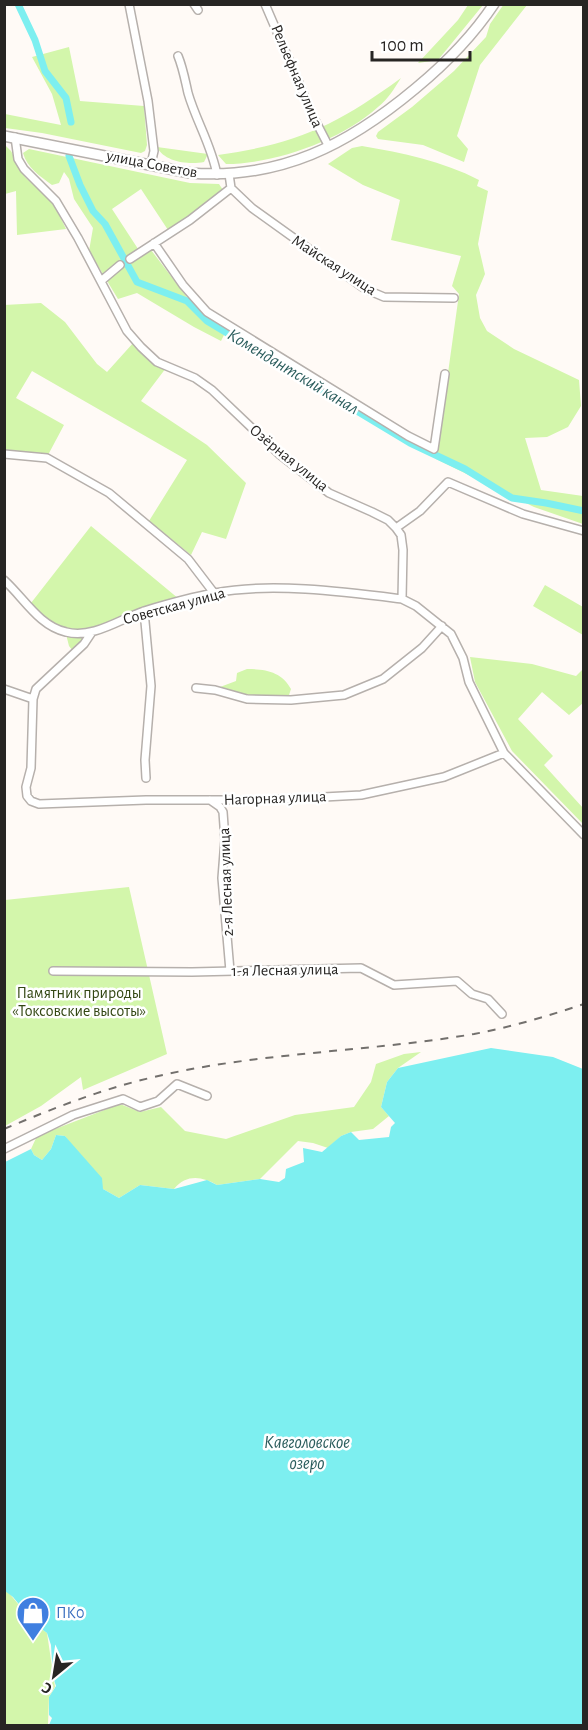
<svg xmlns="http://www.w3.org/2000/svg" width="588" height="1730" font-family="'Alegreya Sans',sans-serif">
	<rect width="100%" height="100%" fill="#fffaf6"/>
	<!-- green -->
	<path fill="#d3f6ab" d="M504,4L527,5L480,65L457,136L468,149L464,162L423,145L378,139L376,136L378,132L412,107L454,71L486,37L490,24Z
		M468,5H483L438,60L418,63L458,20Z
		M69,47L80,101L144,106L147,145L145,151L141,153L42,133L5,128V114L61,125L52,94L32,57Z
		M401,78C394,89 388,99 378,107C342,140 275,164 226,164L218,155C297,144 337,125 401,78Z
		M5,145L11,151L25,177L54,204L66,229L17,235L16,191L5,194Z
		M362,146C403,153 442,161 479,180L477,186L488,191L478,244L485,274L476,295L480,318L487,331L514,349L579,380L581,406L568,427L547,437L525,438L541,490L583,496V524L534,507L436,459L459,294L452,286L461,256L391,240L400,200L363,185L328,164L352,148Z
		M157,147L208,154L204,162C189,165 164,162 157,147Z
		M29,149L190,183L219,184L223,190L188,217L168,230L141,189L112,209L142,255L151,250L206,322L225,333L221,341L194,327L137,293L118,299L89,251L93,228L74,199L69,179L64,172L59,183L52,185C40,176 27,168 23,153Z
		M41,303L65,322L97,364L107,372L134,342L166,368L141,401L207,445L246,483L226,539L202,532L191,555L149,521L187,460L32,371L16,398L64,425L48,455L5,451L4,305Z
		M91,526L179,599L121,616L92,629L94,633L73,651L69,646L66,634L57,626L44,620L31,603Z
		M545,585L583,607V635L533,606Z
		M470,657L532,664L576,676L583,669V703L569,715L542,692L518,719L553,756L544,765L583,808V824L512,751L475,682Z
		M247,669C266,669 282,672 291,689L289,695C267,702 240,697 220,687L236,681L237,673Z
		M129,887L167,1054L83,1090L81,1077L41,1106L5,1126V900Z
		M421,1052L398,1068L387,1082L381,1107L389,1116L373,1129L351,1132L341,1136L328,1148L313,1143L298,1141L260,1179L217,1185C202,1176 186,1174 174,1189L140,1185L119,1198L103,1189L65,1136L56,1135L51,1149L42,1160L34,1155L31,1149L37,1136L120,1104L140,1112L161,1107L185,1131L226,1139L295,1115L354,1107L371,1082L376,1064L404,1054Z
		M4,1587L34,1623L47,1633L55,1687L49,1697L48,1725H5Z"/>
	<!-- water -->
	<path fill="#7deff0" d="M491,1048L553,1057L583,1069V1725H49L52,1718L49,1715V1697L56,1686L53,1677L51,1645L47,1633L35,1624L13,1597L5,1591V1162L31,1149L34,1155L42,1160L51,1149L56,1135L65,1136L102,1178L103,1189L119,1198L140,1185L174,1189L207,1180L217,1185L260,1179L279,1182L285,1178L286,1169L304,1162L303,1148L322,1152L341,1136L351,1132L359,1140L389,1137L391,1127L395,1123L381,1107L387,1082L398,1068Z"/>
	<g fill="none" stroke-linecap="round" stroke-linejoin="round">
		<!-- canal -->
		<path stroke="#7deff0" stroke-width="7" d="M18,4L35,40L45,71L66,98L71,122
			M69,156L80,185L93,211L105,224L137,282L187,301L207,321L410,443L465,469L512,498L546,503L584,511"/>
		<!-- minor casing -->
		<g stroke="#b6b0ac" stroke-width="10">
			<path id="minor" d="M129,4L148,101L154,151L151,164
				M194,4L198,10
				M265,4L314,118L329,147
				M178,56C183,68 185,80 188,93C196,121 212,146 217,175
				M15,137L18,159L24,169L56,201L78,238L127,331L141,347L157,362L195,378L212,390L279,454L329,493L372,512L388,520L396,528L401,535L403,550L402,599L416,606L451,634L463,658L469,682L504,753L584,835
				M231,188L252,208L365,289L384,297L454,298
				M154,243L183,285L207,312L408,436L434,449L445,374
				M130,259L190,220L231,188L229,174
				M101,281L120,265
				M4,454L47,458L109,493L188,559L214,593
				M396,528L420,511L448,482L523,514L584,531
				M4,580C24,598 39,626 66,632C93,639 120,619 144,611C167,604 192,597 215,593C270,582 346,592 402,599
				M144,611L151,686L145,760L146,778
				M196,688L215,690L247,699L291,700L344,695L383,679L422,648L442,626
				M4,689L33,699L31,768L26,787L27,796L31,801L39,804L146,800H268L361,795L444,777L504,753
				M33,699L36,689L84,644L92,632
				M210,800L220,807L223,812L225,840L222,878L230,971
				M53,971L192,972L361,968L394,985L457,981L472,994L488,999L502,1014
				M4,1149L73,1115L123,1099L140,1107L158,1101L177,1084L207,1096"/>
		</g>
		<!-- major casing -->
		<g stroke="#b6b0ac" stroke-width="12">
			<path id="major" d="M4,136L190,173C280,180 348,145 416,88C445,64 472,37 494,4"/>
		</g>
		<!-- minor -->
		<use href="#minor" stroke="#fff" stroke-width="7"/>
		<!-- major -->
		<use href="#major" stroke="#fff" stroke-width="9"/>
		<!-- rail -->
		<path stroke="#73706d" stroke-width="2" stroke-dasharray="8 8" stroke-linecap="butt" d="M4,1129C54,1108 102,1089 154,1077C259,1052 368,1052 474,1034C511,1027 548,1016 584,1004"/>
	</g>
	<!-- icons -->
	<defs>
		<g id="shop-pin" transform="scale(1.725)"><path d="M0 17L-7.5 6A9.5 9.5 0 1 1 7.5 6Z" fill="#3f7fe0" stroke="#fff"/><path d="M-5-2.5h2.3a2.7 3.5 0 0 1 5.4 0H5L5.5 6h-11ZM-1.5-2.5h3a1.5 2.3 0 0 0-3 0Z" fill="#fff"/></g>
	</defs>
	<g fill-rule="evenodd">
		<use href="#shop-pin" x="33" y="1613"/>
	</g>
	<g text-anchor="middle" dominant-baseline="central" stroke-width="5" stroke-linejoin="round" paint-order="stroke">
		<!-- street labels -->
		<g font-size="16" fill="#272523" stroke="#fff">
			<text transform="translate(297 76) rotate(67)">Рельефная улица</text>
			<text transform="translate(152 164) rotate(11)">улица Советов</text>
			<text transform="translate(334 265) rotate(33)">Майская улица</text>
			<text transform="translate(289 458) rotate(39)">Озёрная улица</text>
			<text transform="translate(174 606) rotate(-15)">Советская улица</text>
			<text transform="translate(275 798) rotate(-2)">Нагорная улица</text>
			<text transform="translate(226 882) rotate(-92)">2-я Лесная улица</text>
			<text transform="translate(285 970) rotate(-1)">1-я Лесная улица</text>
		</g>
		<!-- park labels -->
		<g font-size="16" fill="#334713" stroke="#fff">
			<text x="79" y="993">Памятник природы<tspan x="79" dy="18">«Токсовские высоты»</tspan></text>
		</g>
		<!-- shop labels -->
		<g font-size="16" fill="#366cbe" stroke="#fff" text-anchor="start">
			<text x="56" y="1613">ПК0</text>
		</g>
		<!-- water labels -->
		<g font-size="18" font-style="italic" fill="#2b5d5d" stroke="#fff">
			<text transform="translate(293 372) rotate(31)">Комендантский канал</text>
			<text x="307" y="1443">Кавголовское<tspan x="307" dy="21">озеро</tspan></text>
		</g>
	</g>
	<!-- border -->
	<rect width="588" height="1730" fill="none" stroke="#272523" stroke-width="12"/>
	<!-- north arrow -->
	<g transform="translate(54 1676) rotate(210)" stroke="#ffffff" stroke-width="4.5" paint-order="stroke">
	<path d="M0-4.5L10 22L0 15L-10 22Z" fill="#272523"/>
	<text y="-9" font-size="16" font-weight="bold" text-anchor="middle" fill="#272523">С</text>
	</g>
	<!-- scale -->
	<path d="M372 51v9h98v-9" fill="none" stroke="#272523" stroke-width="3"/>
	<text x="381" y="51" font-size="18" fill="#272523" stroke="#ffffff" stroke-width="4.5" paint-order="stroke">100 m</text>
</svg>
